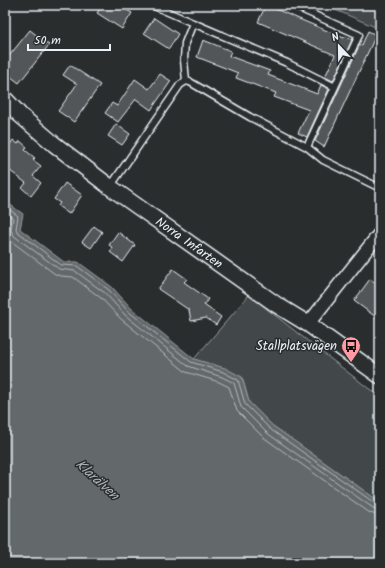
<svg xmlns="http://www.w3.org/2000/svg" width="385" height="568" font-family="Kalam,sans-serif">
	<rect width="100%" height="100%" fill="#2a2d2e"/>
	<filter id="ink" filterUnits="userSpaceOnUse"><feTurbulence type="fractalNoise" baseFrequency=".025" numOctaves="2"/><feDisplacementMap in="SourceGraphic" scale="8" xChannelSelector="R" yChannelSelector="G"/><feConvolveMatrix kernelMatrix="1 2 1 2 8 2 1 2 1" color-interpolation-filters="sRGB"/></filter>
	<g filter="url(#ink)">
		<!-- green -->
		<path fill="#424648" stroke="#959ca0" d="M324,5H380V29Z
			M249,295L368,388L380,396V502L273,426L249,402L242,377L194,359Z"/>
		<!-- water -->
		<path fill="#63686b" stroke="#989fa3" d="M5,201L23,214L20,229L64,262H78L112,287L131,308L194,359L225,368L242,377L249,402L273,426L380,502V563H5Z"/>
		<g fill="none" stroke-linecap="round" stroke-linejoin="round">
			<!-- shore -->
			<path stroke="#b3bac0" stroke-width="1" d="M5,206L18,216L16,229L18,232L61,265L77,266L109,290L128,311L191,362L223,372L238,380L245,404L270,429L376,504L380,505
				M5,212L13,218L11,230L14,236L59,269L75,271L105,293L125,315L188,366L222,377L234,383L241,407L267,433L373,508L380,510
				M5,231L7,236L11,241L55,274L61,276L73,277L101,298L121,319L186,372L219,382L229,387L237,411L263,437L370,513L380,516"/>
		</g>
		<!-- building -->
		<path fill="#535759" stroke="#e8f1f8" d="M102,5H118L132,13L122,29L97,13Z
			M266,5L344,38L345,36L352,40L333,81L325,77L335,55L258,22Z
			M154,18L178,34L169,49L144,33Z
			M30,30L49,45L19,83L5,72V61Z
			M368,31L376,35L324,147L315,141L360,44L362,45Z
			M203,40L231,51L229,56L270,71L268,75L317,94L321,85L329,89L307,137L298,133L309,110L274,97L276,93L236,78L238,73L197,57Z
			M70,65L100,85L74,122L58,111L77,84L63,75Z
			M160,74L171,81L151,110L136,99L118,122L105,113L112,103L117,106L135,79L149,89Z
			M116,124L130,134L122,145L108,136Z
			M13,140L18,144L20,141L27,147L25,150L35,158L33,160L41,166L33,176L41,183L31,196L22,188L26,183L5,167V143L9,146Z
			M65,183L82,195L69,214L58,206L60,203L54,199Z
			M94,226L102,232L91,248L82,242Z
			M118,232L135,245L123,262L110,252L113,248L109,245Z
			M173,269L187,279L184,282L208,299L204,305L221,317L216,325L206,318L191,321L189,310L158,289Z
			M370,279L380,286V320L354,301Z"/>
		<g fill="none" stroke-linecap="round" stroke-linejoin="round">
			<!-- service casing -->
			<g stroke="#e8f1f8" stroke-width="9">
				<path id="service" d="M152,5L193,23
					M292,5L359,35L307,147
					M186,81L184,60L185,43L193,23L287,63L335,87
					M110,187L180,85L186,81L190,82L250,117L307,147L323,160L380,188"/>
			</g>
			<!-- minor casing -->
			<g stroke="#e8f1f8" stroke-width="15">
				<path id="minor" d="M308,324L380,233"/>
			</g>
			<!-- tertiary casing -->
			<g stroke="#e8f1f8" stroke-width="18">
				<g id="tertiary">
					<path id="s1" d="M5,99L20,115L54,144L110,187L277,305L308,324L380,376"/>
				</g>
			</g>
			<!-- service -->
			<use href="#service" stroke="#2a2d2e" stroke-width="6"/>
			<!-- minor -->
			<use href="#minor" stroke="#2a2d2e" stroke-width="12"/>
			<!-- tertiary -->
			<use href="#tertiary" stroke="#2a2d2e" stroke-width="15"/>
		</g>
	</g>
	<!-- icons -->
	<defs>
		<g id="bus-pin" transform="scale(1)"><path d="M0 17L-7.5 6A9.5 9.5 0 1 1 7.5 6Z" fill="#ff9aa2" stroke="#2a2d2e"/><path d="M-5-6H5V4H4V6H2V4H-2V6H-4V4H-5ZM-3.5-4V0h7V-4ZM-3.5 1.2v1.5H-2V1.2ZM2 1.2v1.5H3.5V1.2Z" fill="#111"/></g>
	</defs>
	<g fill-rule="evenodd">
		<use href="#bus-pin" x="351" y="346"/>
	</g>
	<g text-anchor="middle" dominant-baseline="central" stroke-width="3" stroke-linejoin="round" paint-order="stroke">
		<!-- street labels -->
		<g font-size="13" fill="#e8f1f8" stroke="#2a2d2e">
			<text stroke="none"><textPath href="#s1" startOffset="234">Norra Infarten</textPath></text>
		</g>
		<!-- poi labels -->
		<g font-size="13" fill="#e8f1f8" stroke="#2a2d2e" text-anchor="end">
			<text x="337" y="346">Stallplatsvägen</text>
		</g>
		<!-- water labels -->
		<g font-size="14" font-style="italic" fill="#acb3b9" stroke="#2a2d2e">
			<text transform="translate(97 480) rotate(42)">Klarälven</text>
		</g>
	</g>
	<!-- margin -->
	<rect width="385" height="568" fill="none" stroke="#2a2d2e" stroke-width="20"/>
	<rect x="10" y="10" width="365" height="548" fill="none" stroke="#e8f1f8" stroke-width="1.5" filter="url(#ink)"/>
	<!-- north arrow -->
	<g transform="translate(339 46) rotate(338)" stroke="#2a2d2e" stroke-width="3" paint-order="stroke">
	<path d="M0-3L7 15L0 10L-7 15Z" fill="#e8f1f8"/>
	<text y="-6" font-size="11" font-weight="bold" text-anchor="middle" fill="#e8f1f8">N</text>
	</g>
	<!-- scale -->
	<path d="M28 44v6h82v-6" fill="none" stroke="#e8f1f8" stroke-width="2"/>
	<text x="34" y="44" font-size="12" fill="#e8f1f8" stroke="#2a2d2e" stroke-width="3" paint-order="stroke">50 m</text>
</svg>
